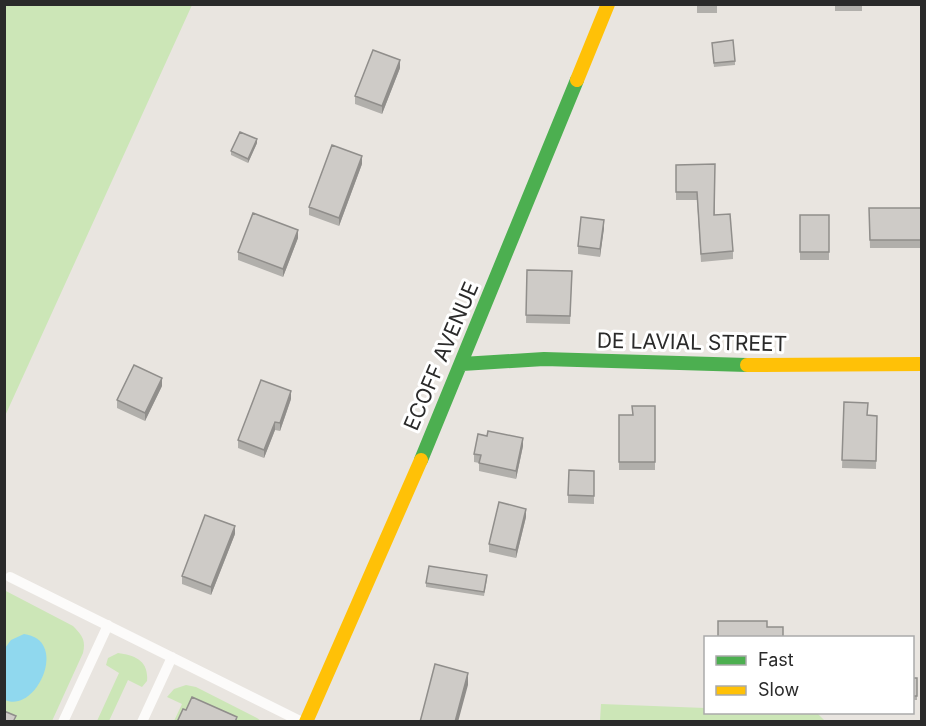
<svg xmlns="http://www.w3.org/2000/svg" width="926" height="726" font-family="Inter,sans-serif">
	<rect width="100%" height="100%" fill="#e9e5e0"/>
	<!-- green -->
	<path fill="#cce6b7" d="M5,4L192,5L5,416L4,5Z
		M4,590L73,626C82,635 86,640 83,653L52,721H5Z
		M118,653C135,655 149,661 147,681L142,687L128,680L109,721H97L119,673L106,665L108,658Z
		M186,685L196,687L257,718L261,721H174L182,704L167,697L174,689Z
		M601,704L705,708L706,712L817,713L825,721H600Z"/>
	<!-- water -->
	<path fill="#90d8ee" d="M24,634C70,640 36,714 5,700V648L11,640Z"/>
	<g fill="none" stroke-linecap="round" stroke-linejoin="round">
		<!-- lane -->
		<path stroke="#fcfbfa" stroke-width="10" d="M10,577L302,722
			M63,722L108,625
			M142,722L172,657"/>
		<!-- fast -->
		<path stroke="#4caf50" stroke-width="14" d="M462,364L544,359L747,365
			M421,460L577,80"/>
		<!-- slow -->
		<path stroke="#ffc107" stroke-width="14" d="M577,80L608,4
			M747,365L922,364
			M306,722L421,460"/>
	</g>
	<!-- wall -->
	<path fill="#b1afab" d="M678,4H717V13H697V6Z
		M835,4H862V11H835Z
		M712,47L735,61V65L714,67Z
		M400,68L382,114L355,104V96Z
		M257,143L248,163L231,155V151Z
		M362,164L339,226L309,215V207Z
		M715,164V215L733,251V259L701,262L697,200H676V165Z
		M869,208H921V248H870Z
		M800,215H829V260H800Z
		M604,228L600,257L578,254V246Z
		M298,238L283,277L238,260V252Z
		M527,270L572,271L570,324L526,323Z
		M162,386L145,421L117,408V400Z
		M291,399L280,431L275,430L264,458L238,448V440Z
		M844,402L867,415L877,416L876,469L842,468Z
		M655,406V470H619V415H632Z
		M523,446L516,479L479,471V463L474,462V454Z
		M594,471V504L568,503V495Z
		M526,517L516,558L489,552V544Z
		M235,534L211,595L182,584V576Z
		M487,579L484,596L426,587V583Z
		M912,678H917V700H912Z"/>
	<!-- shaded-wall -->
	<path fill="#908e8b" d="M400,60V68L382,114V106Z
		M257,139V143L248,163V159Z
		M362,156V164L339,226V218Z
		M604,220V228L600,257V249Z
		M298,230V238L283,277V269Z
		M162,378V386L145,421V413Z
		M291,391V399L280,431V423Z
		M275,422V430L264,458V450Z
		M523,438V446L516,479V471Z
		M526,509V517L516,558V550Z
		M235,526V534L211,595V587Z
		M468,673V685L458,722H455Z"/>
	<!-- building -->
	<path fill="#cecbc7" stroke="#908e8b" stroke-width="1.5" d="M733,40L735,61L714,63L712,43Z
		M373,50L400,60L382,106L355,96Z
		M240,132L257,139L248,159L231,151Z
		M332,145L362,156L339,218L309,207Z
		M715,164L714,215L730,214L733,251L701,254L697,192H676V165Z
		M869,208H921V240H870Z
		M253,213L298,230L283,269L238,252Z
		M800,215H829V252H800Z
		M581,217L604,220L600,249L578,246Z
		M527,270L572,271L570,316L526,315Z
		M134,365L162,378L145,413L117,400Z
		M261,380L291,391L280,423L275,422L264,450L238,440Z
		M844,402L868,403L867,415L877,416L876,461L842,460Z
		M632,406H655V462H619V415H633Z
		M488,431L523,438L516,471L479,463L481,455L474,454L478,434L487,436Z
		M569,470L594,471V496L568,495Z
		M499,502L526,509L516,550L489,544Z
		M205,515L235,526L211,587L182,576Z
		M429,566L487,575L484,592L426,583Z
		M718,621H767V627H783V638H718Z
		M435,664L468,673L455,722H420Z
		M912,678H917V696H912Z
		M192,697L237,717L235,722H177L183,709L186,710Z
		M4,711L16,716L13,722H4Z"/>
	<g text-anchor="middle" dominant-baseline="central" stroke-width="6" stroke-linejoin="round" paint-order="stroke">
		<!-- street labels -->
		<g font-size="21" fill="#2a2a2a" stroke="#fff">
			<text transform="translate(692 342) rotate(1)">DE LAVIAL STREET</text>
			<text transform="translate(441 356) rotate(-67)">ECOFF AVENUE</text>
		</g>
	</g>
	<!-- border -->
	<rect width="926" height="726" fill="none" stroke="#2a2a2a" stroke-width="12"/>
	<!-- legend -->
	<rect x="704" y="636" width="210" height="78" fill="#ffffff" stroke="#aaaaaa" stroke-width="1.5"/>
	<rect x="716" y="656" width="30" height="9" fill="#4caf50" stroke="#aaaaaa" stroke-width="1.5"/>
	<text x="758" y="666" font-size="18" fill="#2a2a2a">Fast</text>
	<rect x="716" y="686" width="30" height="9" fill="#ffc107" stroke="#aaaaaa" stroke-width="1.5"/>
	<text x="758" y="696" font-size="18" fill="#2a2a2a">Slow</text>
</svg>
